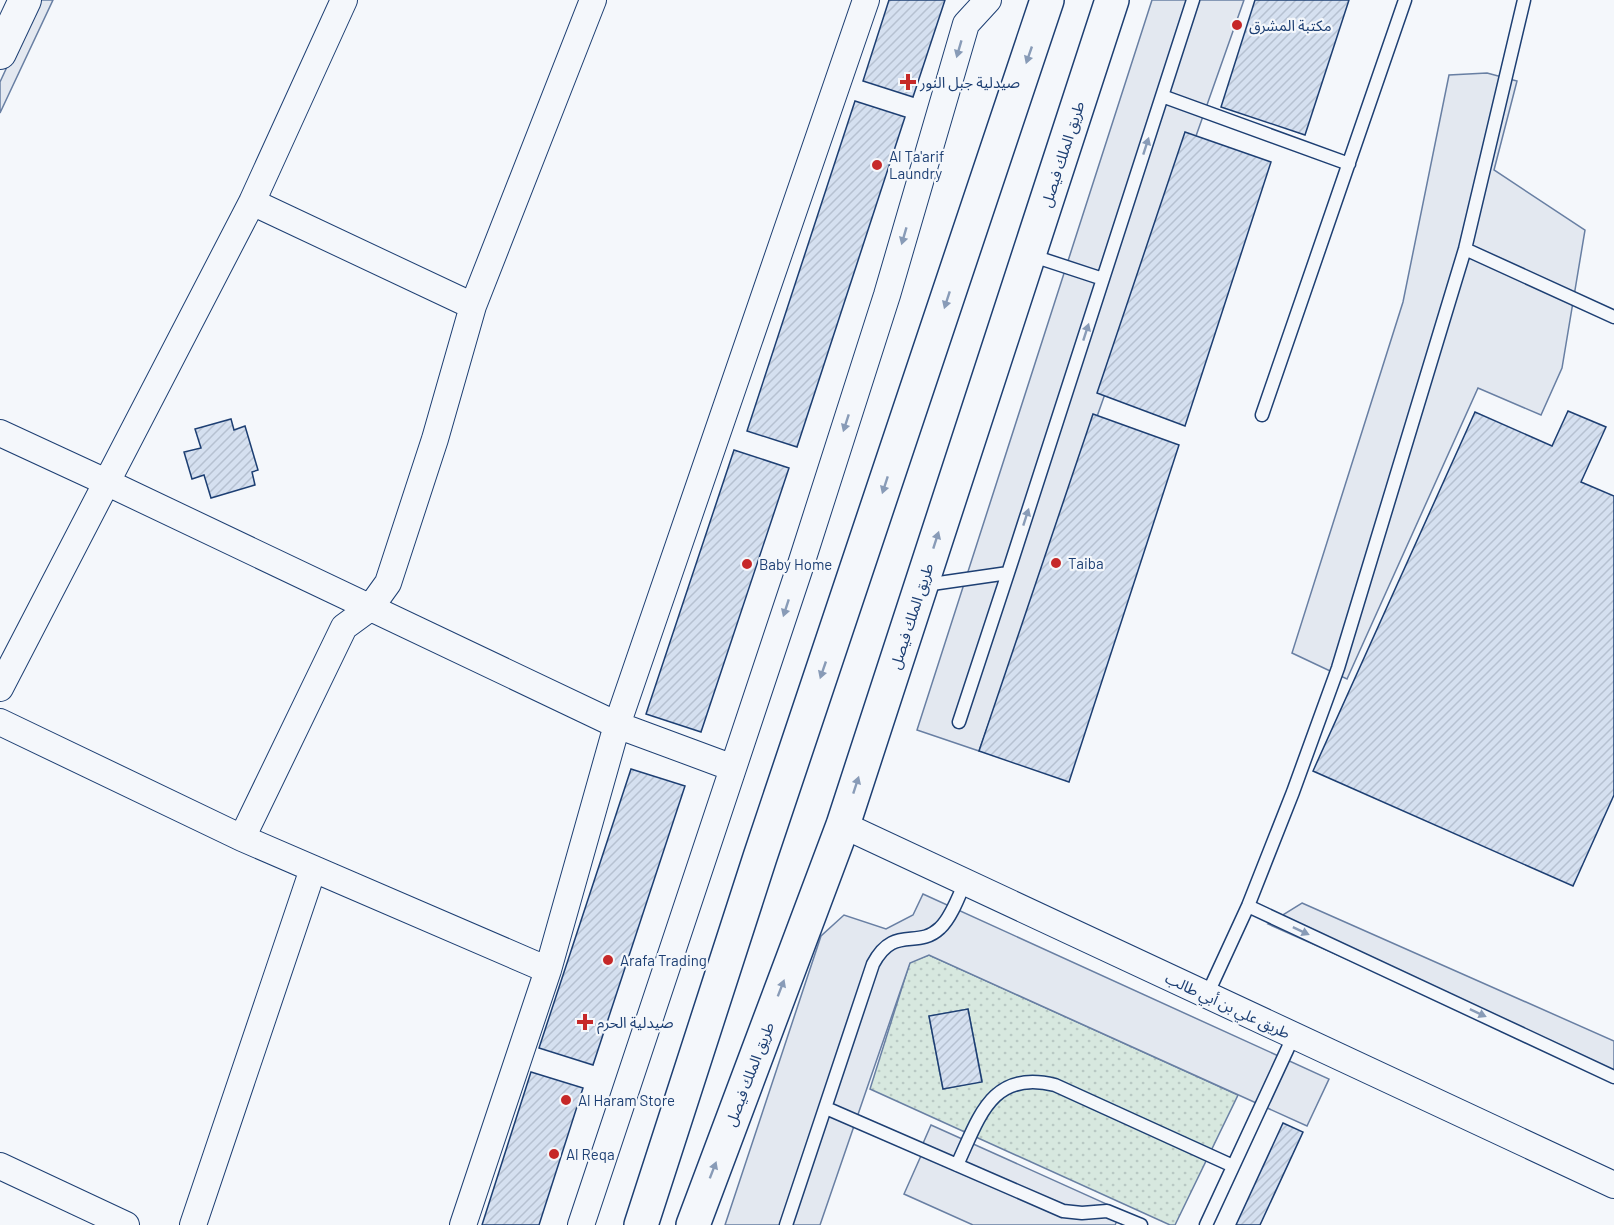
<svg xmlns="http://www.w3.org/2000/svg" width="1614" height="1225" font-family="Barlow,'Noto Sans Arabic',sans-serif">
	<defs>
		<pattern id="grass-dots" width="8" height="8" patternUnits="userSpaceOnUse" patternTransform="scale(1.5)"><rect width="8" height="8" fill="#d7e8df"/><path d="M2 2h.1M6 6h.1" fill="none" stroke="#b8c8c3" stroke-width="1.8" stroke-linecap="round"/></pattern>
		<pattern id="building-hatch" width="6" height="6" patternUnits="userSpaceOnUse" patternTransform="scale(1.5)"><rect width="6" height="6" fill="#d5e0f0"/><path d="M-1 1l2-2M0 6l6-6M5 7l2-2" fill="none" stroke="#b6c1d1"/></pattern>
	</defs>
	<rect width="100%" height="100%" fill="#f4f7fb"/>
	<!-- grass -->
	<path fill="url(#grass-dots)" stroke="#687fa3" stroke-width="1.5" fill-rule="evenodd" d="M929,955L1238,1095L1175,1225H1170L870,1089L910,962ZM968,1009L982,1081L943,1089L929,1016Z"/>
	<!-- parking -->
	<path fill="#e3e8f0" stroke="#687fa3" stroke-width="1.5" d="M38,0H53L0,113V82Z
		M1152,0H1244L979,751L917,730Z
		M1487,73L1517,81L1494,170L1585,230L1562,368L1541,415L1478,388L1347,679L1292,653L1403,302L1449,75Z
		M923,894L1329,1079L1307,1126L929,955L910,963L820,1225H725L821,936L844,915L886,929L913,915Z
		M1302,903L1614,1041V1078L1268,924Z
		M931,1125L1122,1211L1115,1225H973L904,1194L924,1149L921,1148Z"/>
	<!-- building -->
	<path fill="url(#building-hatch)" stroke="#1d3f73" stroke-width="1.5" d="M889,0H945L913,97L863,81Z
		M1255,0H1349L1305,135L1221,107Z
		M855,101L905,117L797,447L747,431Z
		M1185,132L1271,162L1185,426L1097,393Z
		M1568,411L1606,427L1581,482L1614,496V795L1573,886L1313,771L1475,412L1552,446Z
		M1093,414L1179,445L1069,782L979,751Z
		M231,419L234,430L245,426L258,470L252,472L255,485L211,498L204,475L192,479L184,452L201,448L195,429Z
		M734,450L789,468L701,732L646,714Z
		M631,769L685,786L593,1065L539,1048Z
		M968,1009L982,1082L943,1089L929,1016Z
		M531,1072L583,1088L539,1225H482Z
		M1283,1123L1303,1132L1260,1225H1236Z"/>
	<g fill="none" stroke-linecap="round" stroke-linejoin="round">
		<!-- service casing -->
		<g stroke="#1d3f73" stroke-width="15">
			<path id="service" d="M1162,96L1349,164
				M1465,249L1614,317
				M1030,255L1103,279
				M1262,415L1405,0
				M925,585L1008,573
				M959,722L1008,573L1193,0
				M1248,906L1614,1077
				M1207,995L1248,906L1293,792L1338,668L1465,249L1524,0
				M826,1108L1063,1211L1082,1213L1107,1211L1141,1225
				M957,1165C979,1118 991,1069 1055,1085L1233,1166
				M786,1225L873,964C894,924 917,950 940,928C951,918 959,896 965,882
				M1206,1225L1294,1035"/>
		</g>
		<!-- minor casing -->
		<g stroke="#1d3f73" stroke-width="28">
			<path id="minor" d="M252,202L473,306
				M0,433L106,482L617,725L733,768
				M0,688L252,202L344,0
				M0,722L242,838L548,970
				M843,825L1614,1185
				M242,838L344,627L370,608L388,583L435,439L473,306L593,0
				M0,1166L126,1225
				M193,1225L313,869
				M463,1225L548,970L617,725L866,0
				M581,1225L801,564L887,295L966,24L988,0"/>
		</g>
		<!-- tertiary casing -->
		<g stroke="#1d3f73" stroke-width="34">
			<path id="tertiary" d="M0,53L25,0"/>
		</g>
		<!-- primary casing -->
		<g stroke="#1d3f73" stroke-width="36">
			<path id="primary" d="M641,1225L760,857L1047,0
				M693,1225L843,825L1112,0"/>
		</g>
		<!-- service -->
		<use href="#service" stroke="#f4f7fb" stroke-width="12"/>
		<!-- minor -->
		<use href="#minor" stroke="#f4f7fb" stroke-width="26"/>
		<!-- tertiary -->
		<use href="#tertiary" stroke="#f4f7fb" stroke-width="32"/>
		<!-- primary -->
		<use href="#primary" stroke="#f4f7fb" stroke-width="33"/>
	</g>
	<!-- one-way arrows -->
	<defs><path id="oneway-solid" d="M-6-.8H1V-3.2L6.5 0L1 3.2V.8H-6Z" transform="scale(1.5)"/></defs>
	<g fill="#889bb7">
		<use href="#oneway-solid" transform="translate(959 49) rotate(106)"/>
		<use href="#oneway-solid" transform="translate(1029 55) rotate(109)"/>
		<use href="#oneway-solid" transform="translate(1146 146) rotate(-72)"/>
		<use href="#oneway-solid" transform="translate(904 236) rotate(106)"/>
		<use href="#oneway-solid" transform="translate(947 300) rotate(108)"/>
		<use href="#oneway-solid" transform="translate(1086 332) rotate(-72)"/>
		<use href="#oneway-solid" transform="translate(846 423) rotate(108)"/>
		<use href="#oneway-solid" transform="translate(885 485) rotate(108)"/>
		<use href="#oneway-solid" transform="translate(1026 517) rotate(-72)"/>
		<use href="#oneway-solid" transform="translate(936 540) rotate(-72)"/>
		<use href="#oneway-solid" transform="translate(786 608) rotate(108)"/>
		<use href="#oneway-solid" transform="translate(823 670) rotate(109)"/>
		<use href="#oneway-solid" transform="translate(856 785) rotate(-72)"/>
		<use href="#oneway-solid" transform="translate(1301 931) rotate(25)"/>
		<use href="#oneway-solid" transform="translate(781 988) rotate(-69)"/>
		<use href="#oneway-solid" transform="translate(1478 1013) rotate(25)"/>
		<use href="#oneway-solid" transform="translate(713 1170) rotate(-69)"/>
	</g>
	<!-- markers -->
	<g fill="#c62828" stroke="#f4f7fb" stroke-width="2">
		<circle cx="1237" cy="25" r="6"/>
		<path d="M905 73h6v6h6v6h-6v6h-6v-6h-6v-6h6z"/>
		<circle cx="877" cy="165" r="6"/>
		<circle cx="1056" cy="563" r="6"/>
		<circle cx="747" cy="564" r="6"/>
		<circle cx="608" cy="960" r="6"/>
		<path d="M582 1013h6v6h6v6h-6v6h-6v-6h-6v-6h6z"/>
		<circle cx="566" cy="1100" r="6"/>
		<circle cx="554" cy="1154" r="6"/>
	</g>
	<g text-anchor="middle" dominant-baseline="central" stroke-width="4.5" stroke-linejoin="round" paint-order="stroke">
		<!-- poi labels -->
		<g font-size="15" fill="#1d3f73" stroke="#f4f7fb" text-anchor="start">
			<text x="1249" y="25">مكتبة المشرق</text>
			<text x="920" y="82">صيدلية جبل النور</text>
			<text x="889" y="156">Al Ta'arif<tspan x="889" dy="17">Laundry</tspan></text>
			<text x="1068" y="563">Taiba</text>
			<text x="759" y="564">Baby Home</text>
			<text x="620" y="960">Arafa Trading</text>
			<text x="597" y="1022">صيدلية الحرم</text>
			<text x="578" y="1100">Al Haram Store</text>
			<text x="566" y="1154">Al Reqa</text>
		</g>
		<!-- street labels -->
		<g font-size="15" fill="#1d3f73" stroke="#f4f7fb">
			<text transform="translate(1062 154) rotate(-72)">طريق الملك فيصل</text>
			<text transform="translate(911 616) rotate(-72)">طريق الملك فيصل</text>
			<text transform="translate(1228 1005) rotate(25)">طريق علي بن أبي طالب</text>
			<text transform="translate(749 1074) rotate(-69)">طريق الملك فيصل</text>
		</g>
	</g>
</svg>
